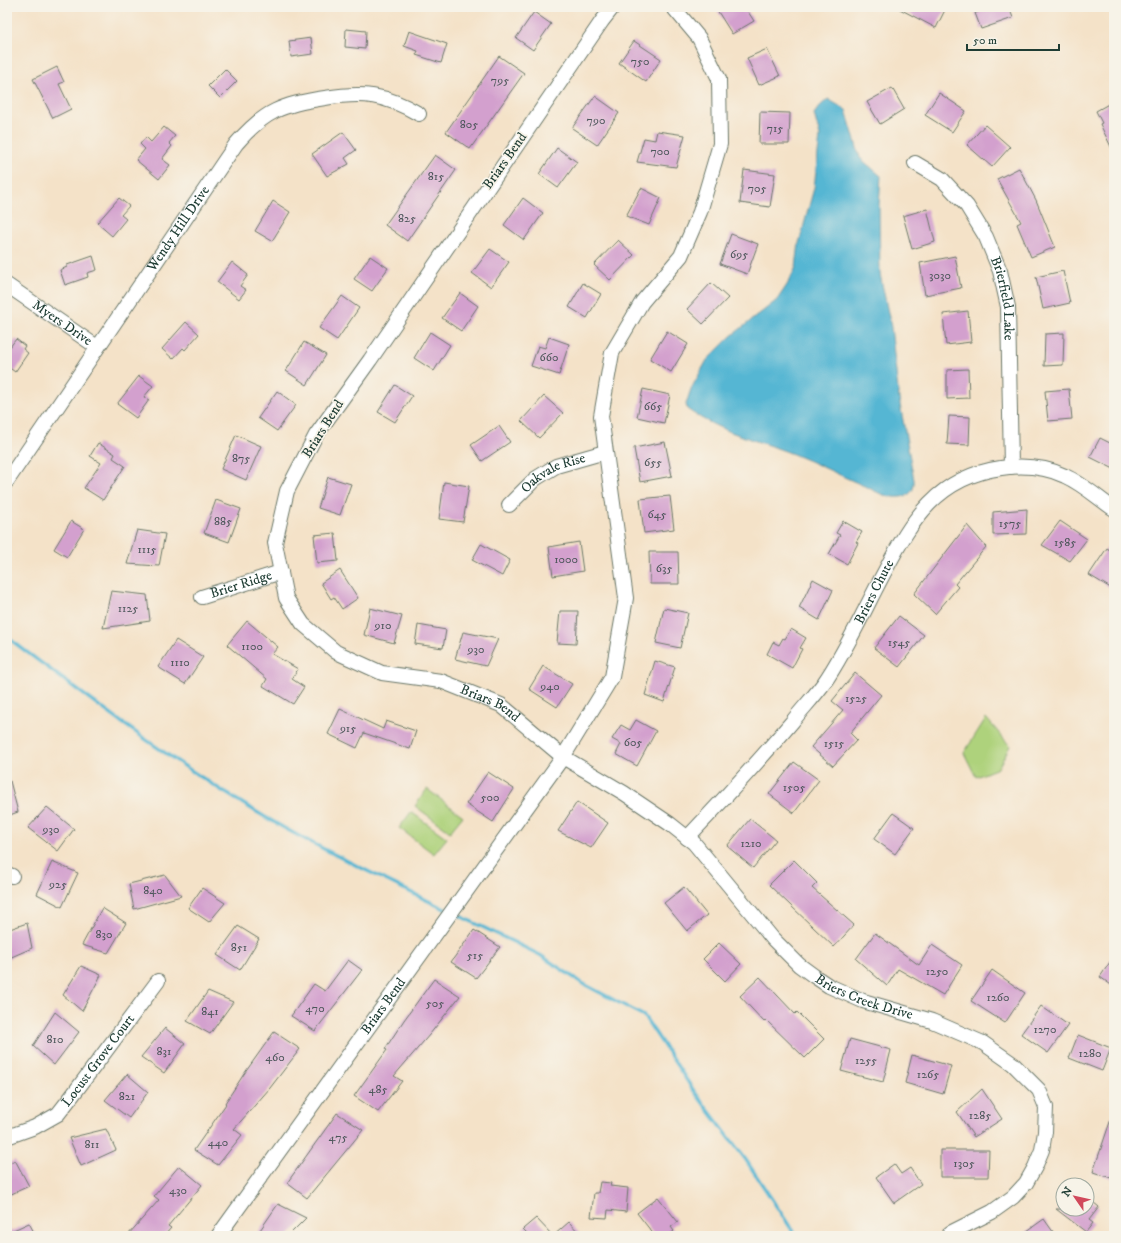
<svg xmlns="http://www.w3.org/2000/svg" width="1121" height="1243" font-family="'IM FELL DW Pica',serif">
	<rect width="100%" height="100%" fill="#f7f3e8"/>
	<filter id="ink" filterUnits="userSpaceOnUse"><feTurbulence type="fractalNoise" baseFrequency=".025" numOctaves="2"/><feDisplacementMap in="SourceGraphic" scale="8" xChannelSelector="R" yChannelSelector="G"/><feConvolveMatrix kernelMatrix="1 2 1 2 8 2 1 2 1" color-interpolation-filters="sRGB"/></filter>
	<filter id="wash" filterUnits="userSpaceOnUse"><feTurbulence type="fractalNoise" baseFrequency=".012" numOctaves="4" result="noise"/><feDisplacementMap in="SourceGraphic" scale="16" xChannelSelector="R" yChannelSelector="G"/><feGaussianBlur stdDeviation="0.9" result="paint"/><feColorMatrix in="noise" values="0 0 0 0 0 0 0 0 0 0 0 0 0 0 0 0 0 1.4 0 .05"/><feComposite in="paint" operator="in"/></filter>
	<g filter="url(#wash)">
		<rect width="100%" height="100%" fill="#f4e2c8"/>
		<!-- green -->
		<path fill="#aed27c" stroke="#668858" d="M986,718L1010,746L998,768L976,777L964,753Z
			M427,789L463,816L450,832L415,806Z
			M411,812L447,838L434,854L399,828Z"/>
		<!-- water -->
		<path fill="#54b6d3" stroke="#3a7a84" d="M828,99L846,110L860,158L881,176L879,205L880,274L891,327L899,399L914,480C915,497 902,499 887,496C879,494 870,488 862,485C839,475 816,463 793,454C757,440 719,432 687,409L686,404L691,389L707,360L730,337L777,300L787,285L796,267L799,243L814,188L820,136L814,114L819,107Z"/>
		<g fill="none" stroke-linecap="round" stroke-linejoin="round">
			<!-- stream -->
			<path stroke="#54b6d3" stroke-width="3.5" d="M7,637C97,705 188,774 286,829C339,858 394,884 449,911
				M454,913L540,955L582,983L644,1016L694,1091L746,1160L796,1236"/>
		</g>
		<g id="blocks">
			<!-- building -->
			<path fill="#d3a0ce" d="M715,7H745L754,21L732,34Z
				M896,7H938L945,10L936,28Z
				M993,7H1009L1013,18L981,29L975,13Z
				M534,12L551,24L533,50L516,38Z
				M346,29L366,31L365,49L345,47Z
				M409,31L447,44L441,63L416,55L418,51L404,46Z
				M311,38L313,54L291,57L289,41Z
				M634,41L661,59L646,82L619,63Z
				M767,49L780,76L759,85L747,58Z
				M499,56L524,73L470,149L446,132Z
				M57,67L64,82L59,84L71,109L53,118L33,79Z
				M225,69L237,81L220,98L208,86Z
				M892,88L904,109L880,124L867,102Z
				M939,93L966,111L952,132L925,115Z
				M595,96L619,113L597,145L572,128Z
				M1114,101V153L1100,124L1102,123L1096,111Z
				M760,112L790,113L789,144H759Z
				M985,125L1010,147L992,167L967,145Z
				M164,127L175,136L169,143L172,146L162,159L170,165L159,179L136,160L145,149L140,144L146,137L151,142Z
				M657,131L685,135L676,167L637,162L644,138L655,140Z
				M343,132L356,150L345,158L349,164L327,176L312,154Z
				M557,148L577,162L558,188L539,174Z
				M435,155L456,170L407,241L385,225Z
				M1019,168L1036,200L1055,247L1031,257L1017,224L1021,222L997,179Z
				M744,170L775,174L770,207L740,203Z
				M641,188L661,198L649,225L626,216Z
				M119,198L129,206L121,215L126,219L112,236L97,223Z
				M523,198L543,213L524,240L504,225Z
				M273,201L290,212L272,241L255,231Z
				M927,209L935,242L912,249L903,216Z
				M731,234L758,244L747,274L720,264Z
				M618,240L634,255L610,280L594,265Z
				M490,249L509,262L491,287L472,273Z
				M93,256L97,270L87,273L88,277L65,285L60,270L67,267V265Z
				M370,256L388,268L372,291L354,279Z
				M955,256L961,288L925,295L920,263Z
				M232,262L248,275L240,286L246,290L239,299L217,282Z
				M1063,271L1070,303L1043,309L1036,277Z
				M583,283L601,294L587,318L569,307Z
				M711,283L728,298L703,324L687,309Z
				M460,293L478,306L461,331L442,318Z
				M342,296L359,308L337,340L319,328Z
				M968,311L971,342L946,345L943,314Z
				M186,322L199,334L185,350L183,348L173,359L162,349Z
				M667,331L688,344L671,372L650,359Z
				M430,332L450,345L434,371L414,358Z
				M1064,333L1063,365L1044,366L1045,334Z
				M549,337L569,344L559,375L531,366L538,346L545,348Z
				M16,339L25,346L23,349L28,353L15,372L7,366V351Z
				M304,342L326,355L307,385L286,371Z
				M968,369L969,398L947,399V370Z
				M139,376L153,386L144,397L149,400L136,418L117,404Z
				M395,385L412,396L395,422L378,412Z
				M643,389L670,395L664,423L637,417Z
				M1069,389L1072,419L1048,421L1045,391Z
				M277,391L296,405L277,431L258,418Z
				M544,396L563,413L539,438L521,421Z
				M949,416L970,417L969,445L947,444Z
				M499,426L510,442L482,461L471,445Z
				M236,435L261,446L246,480L221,469Z
				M1100,438L1114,445V469L1090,457Z
				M665,442L672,476L640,482L634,448Z
				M98,443L115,454L113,458L125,466L103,500L84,488L101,463L90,456Z
				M328,477L351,484L340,515L318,508Z
				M444,482L469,486L463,522L439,519Z
				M670,496L674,529L644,533L640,499Z
				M216,500L241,509L229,542L204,533Z
				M1027,509L1026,534L993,535V512Z
				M71,521L84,529L67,557L54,549Z
				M843,521L862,532L856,542L858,543L847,564L829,554L840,535L836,533Z
				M1060,521L1087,539L1070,561L1042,545Z
				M967,525L986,547L955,584L958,587L935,614L914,594Z
				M137,530L165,534L159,566L127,564Z
				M335,533L338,561L317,563L314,535Z
				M579,542L583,571L553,576L549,547Z
				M481,544L510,560L502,576L472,560Z
				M1107,548L1114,553V590L1089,575Z
				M649,552H678L679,584H650Z
				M340,570L358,598L342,609L334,597L331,599L321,583Z
				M813,579L833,590L819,620L799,608Z
				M111,591L147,595L150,621L103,628Z
				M370,608L402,616L394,643L364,635Z
				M664,608L688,613L680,648L656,643Z
				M560,611H578L576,644L557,643Z
				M899,616L924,635L899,667L874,648Z
				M247,621L278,647L272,654L298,669L292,679L304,687L293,704L263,686L267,679L227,645Z
				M418,625L446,630L443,648L415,644Z
				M791,629L806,638L800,648L802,649L792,668L767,654L773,642L779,645L783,638L785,639Z
				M463,632L498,639L486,666L455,659Z
				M176,640L203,657L185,684L158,667Z
				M655,661L675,667L664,702L645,695Z
				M543,666L572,684L557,707L529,689Z
				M855,673L881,695L850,733L857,740L833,766L811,747L843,710L832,701Z
				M340,709L383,729L386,721L416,731L410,749L364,733L357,748L328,734Z
				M636,720L656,731L637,766L616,754L621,744L612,739L621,725L630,730Z
				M794,762L819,780L794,813L769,794Z
				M488,772L514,789L493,822L466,804Z
				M10,781L18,812L7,816V782Z
				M577,802L608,823L591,848L558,831Z
				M47,807L74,829L58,851L28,828Z
				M893,813L914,828L895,854L874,839Z
				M750,819L776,840L753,868L727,846Z
				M794,860L817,883L812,888L854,925L834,947L769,885Z
				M52,862L78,873L62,907L37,894Z
				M165,875L181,896L134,909L129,884Z
				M684,887L707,915L687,931L664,903Z
				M202,888L225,903L209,922L188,908Z
				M102,908L126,923L108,953L82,945Z
				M27,923L32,948L7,959V930Z
				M238,926L259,939L240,970L217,955Z
				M474,930L500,947L476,978L451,962Z
				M875,933L919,965L932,945L962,965L943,995L898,969L887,986L856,959Z
				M719,943L741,964L725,981L703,959Z
				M1114,956V987L1100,977Z
				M348,960L362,970L315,1031L291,1016L314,984L325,991Z
				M81,966L101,975L82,1011L63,995Z
				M992,970L1025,993L1005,1023L971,1001Z
				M760,977L795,1014L797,1012L824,1039L805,1058L766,1020L764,1022L740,996Z
				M434,979L460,996L430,1034L394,1076L402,1081L378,1112L354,1096L387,1050L385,1049L404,1020Z
				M208,991L233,1002L210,1034L187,1021Z
				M1041,1006L1068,1025L1048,1053L1021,1034Z
				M55,1012L79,1032L54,1065L33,1046Z
				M165,1028L185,1044L164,1073L141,1057Z
				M274,1032L300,1049L270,1088L234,1129L242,1135L218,1165L194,1150L226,1104L225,1103L244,1074Z
				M1078,1035L1111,1048L1102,1071L1069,1058Z
				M850,1039L891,1050L883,1082L841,1071Z
				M912,1055L951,1066L943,1094L905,1083Z
				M127,1074L148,1092L129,1118L105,1100Z
				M982,1089L1002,1119L974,1137L957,1112Z
				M337,1113L363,1130L307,1198L287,1183Z
				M1112,1116H1114V1179L1093,1172Z
				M106,1129L116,1150L81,1166L69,1138Z
				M940,1150H989L988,1177H940Z
				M15,1160L29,1186L7,1196V1164Z
				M894,1164L901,1174L910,1168L921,1184L894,1203L876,1177Z
				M179,1166L202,1185L168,1226L171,1228L164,1236H127L159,1200L154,1196Z
				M600,1182L611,1183L610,1186L628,1188L626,1212L608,1210L607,1218L591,1217L594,1193H598Z
				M658,1197L678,1222L671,1227L674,1231L668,1236H655L637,1213Z
				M1087,1197L1099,1207L1089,1220L1093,1223L1086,1232L1056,1209H1087Z
				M278,1204L306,1218L288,1236H256Z
				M536,1218L553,1236H530L523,1229Z
				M1044,1219L1056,1236H1020Z
				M569,1222L582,1236H553Z
				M29,1223L36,1236H7V1233Z"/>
		</g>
	</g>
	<g filter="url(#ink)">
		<use href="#blocks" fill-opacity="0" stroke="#6a7768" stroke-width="1"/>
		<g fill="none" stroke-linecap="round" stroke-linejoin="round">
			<!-- street casing -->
			<g stroke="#6a7768" stroke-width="16">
				<g id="street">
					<path id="s1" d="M613,7L602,21L370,360L316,435L287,491L275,543L286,598L303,624L336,652L382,673L441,681L501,705L563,757L624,793L670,824L694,843L773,939L799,965L814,976L829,986L863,1001L932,1021L983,1043L1013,1064L1039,1090L1046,1107L1045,1132L1042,1150L1035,1167L1026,1183L1013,1197L992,1212L950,1233"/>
					<path id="s2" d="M915,163L942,179L967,206L986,237L1000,271L1008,307L1011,467"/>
					<path id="s3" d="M7,285L97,347"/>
					<path id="s4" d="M7,481L236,144C264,111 283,104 325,98C363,92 385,94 419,114"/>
					<path id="s5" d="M509,505L535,479L556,466L605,452"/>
					<path id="s6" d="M202,597L281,572"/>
					<path id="s7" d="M687,838C723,800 758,762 792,722C802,709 814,697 824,683C848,648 865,608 885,571C912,519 938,477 1001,468C1023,465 1044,466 1065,476C1083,484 1098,498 1114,509"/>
					<path d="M7,874L12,876"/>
					<path id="s8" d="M7,1137L35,1127L58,1114L72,1096L158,981"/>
					<path id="s9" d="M218,1236L563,757L612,677L626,598L601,416L612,353L642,302L681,256L700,212L720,144L719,79L699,38L673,7"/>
				</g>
			</g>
			<!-- street -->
			<use href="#street" stroke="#fff" stroke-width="14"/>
		</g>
	</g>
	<g text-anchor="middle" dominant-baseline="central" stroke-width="3.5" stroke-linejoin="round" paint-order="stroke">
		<!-- number labels -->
		<g font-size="12" fill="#4c565a">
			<text x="640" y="61">750</text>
			<text x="500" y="80">795</text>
			<text x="596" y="120">790</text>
			<text x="469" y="124">805</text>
			<text x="775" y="128">715</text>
			<text x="660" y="151">700</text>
			<text x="436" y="176">815</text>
			<text x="757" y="188">705</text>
			<text x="407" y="218">825</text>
			<text x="739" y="254">695</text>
			<text x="940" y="275">3030</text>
			<text x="549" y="357">660</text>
			<text x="653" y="406">665</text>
			<text x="241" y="458">875</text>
			<text x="653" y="462">655</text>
			<text x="657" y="514">645</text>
			<text x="223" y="521">885</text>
			<text x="1010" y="523">1575</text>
			<text x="1065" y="542">1585</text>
			<text x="147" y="549">1115</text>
			<text x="566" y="559">1000</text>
			<text x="664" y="568">635</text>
			<text x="128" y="608">1125</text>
			<text x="383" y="625">910</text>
			<text x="899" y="642">1545</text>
			<text x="252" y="646">1100</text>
			<text x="476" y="649">930</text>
			<text x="180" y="662">1110</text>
			<text x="550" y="686">940</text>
			<text x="856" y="698">1525</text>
			<text x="348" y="728">915</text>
			<text x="633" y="742">605</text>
			<text x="834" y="743">1515</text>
			<text x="794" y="787">1505</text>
			<text x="490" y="797">500</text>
			<text x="51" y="829">930</text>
			<text x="751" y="843">1210</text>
			<text x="58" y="884">925</text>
			<text x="153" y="890">840</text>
			<text x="104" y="934">830</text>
			<text x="239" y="947">851</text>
			<text x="475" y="955">515</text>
			<text x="937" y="971">1250</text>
			<text x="998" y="997">1260</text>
			<text x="435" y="1003">505</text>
			<text x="315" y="1008">470</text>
			<text x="210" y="1011">841</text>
			<text x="1045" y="1029">1270</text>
			<text x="55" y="1039">810</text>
			<text x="164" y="1051">831</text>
			<text x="1090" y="1053">1280</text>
			<text x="275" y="1057">460</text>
			<text x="866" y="1060">1255</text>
			<text x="928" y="1074">1265</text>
			<text x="378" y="1089">485</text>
			<text x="127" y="1096">821</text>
			<text x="980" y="1115">1285</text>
			<text x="338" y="1137">475</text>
			<text x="218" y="1142">440</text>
			<text x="92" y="1144">811</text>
			<text x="964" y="1163">1305</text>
			<text x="178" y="1190">430</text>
		</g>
		<!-- street labels -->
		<g font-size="14" fill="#1f3d34" stroke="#f7f3e8">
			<text transform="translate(505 161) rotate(-55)">Briars Bend</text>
			<text stroke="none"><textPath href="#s4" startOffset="305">Wendy Hill Drive</textPath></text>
			<text stroke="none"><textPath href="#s2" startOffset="169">Brierfield Lake</textPath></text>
			<text stroke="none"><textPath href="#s3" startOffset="67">Myers Drive</textPath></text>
			<text transform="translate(323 429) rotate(-58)">Briars Bend</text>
			<text stroke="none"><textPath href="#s5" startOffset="56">Oakvale Rise</textPath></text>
			<text stroke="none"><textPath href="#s6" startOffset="41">Brier Ridge</textPath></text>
			<text stroke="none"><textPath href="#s7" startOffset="311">Briers Chute</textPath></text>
			<text stroke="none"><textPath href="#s1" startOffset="932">Briars Bend</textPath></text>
			<text stroke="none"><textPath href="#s1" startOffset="1415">Briers Creek Drive</textPath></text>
			<text stroke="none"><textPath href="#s9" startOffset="283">Briars Bend</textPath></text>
			<text stroke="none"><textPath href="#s8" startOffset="123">Locust Grove Court</textPath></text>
		</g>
	</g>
	<!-- margin -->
	<rect width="1121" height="1243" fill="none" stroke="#f7f3e8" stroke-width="24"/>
	<!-- north arrow -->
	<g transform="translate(1075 1197) rotate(304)"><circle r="19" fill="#f7f3e8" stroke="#a1aaa0"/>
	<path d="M0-3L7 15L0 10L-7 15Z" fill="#d1495b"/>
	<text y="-6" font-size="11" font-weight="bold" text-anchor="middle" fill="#1f3d34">N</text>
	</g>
	<!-- scale -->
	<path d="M967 44v6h92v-6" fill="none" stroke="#1f3d34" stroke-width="2"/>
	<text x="973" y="44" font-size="12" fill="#1f3d34" stroke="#f7f3e8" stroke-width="3" paint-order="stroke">50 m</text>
</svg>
